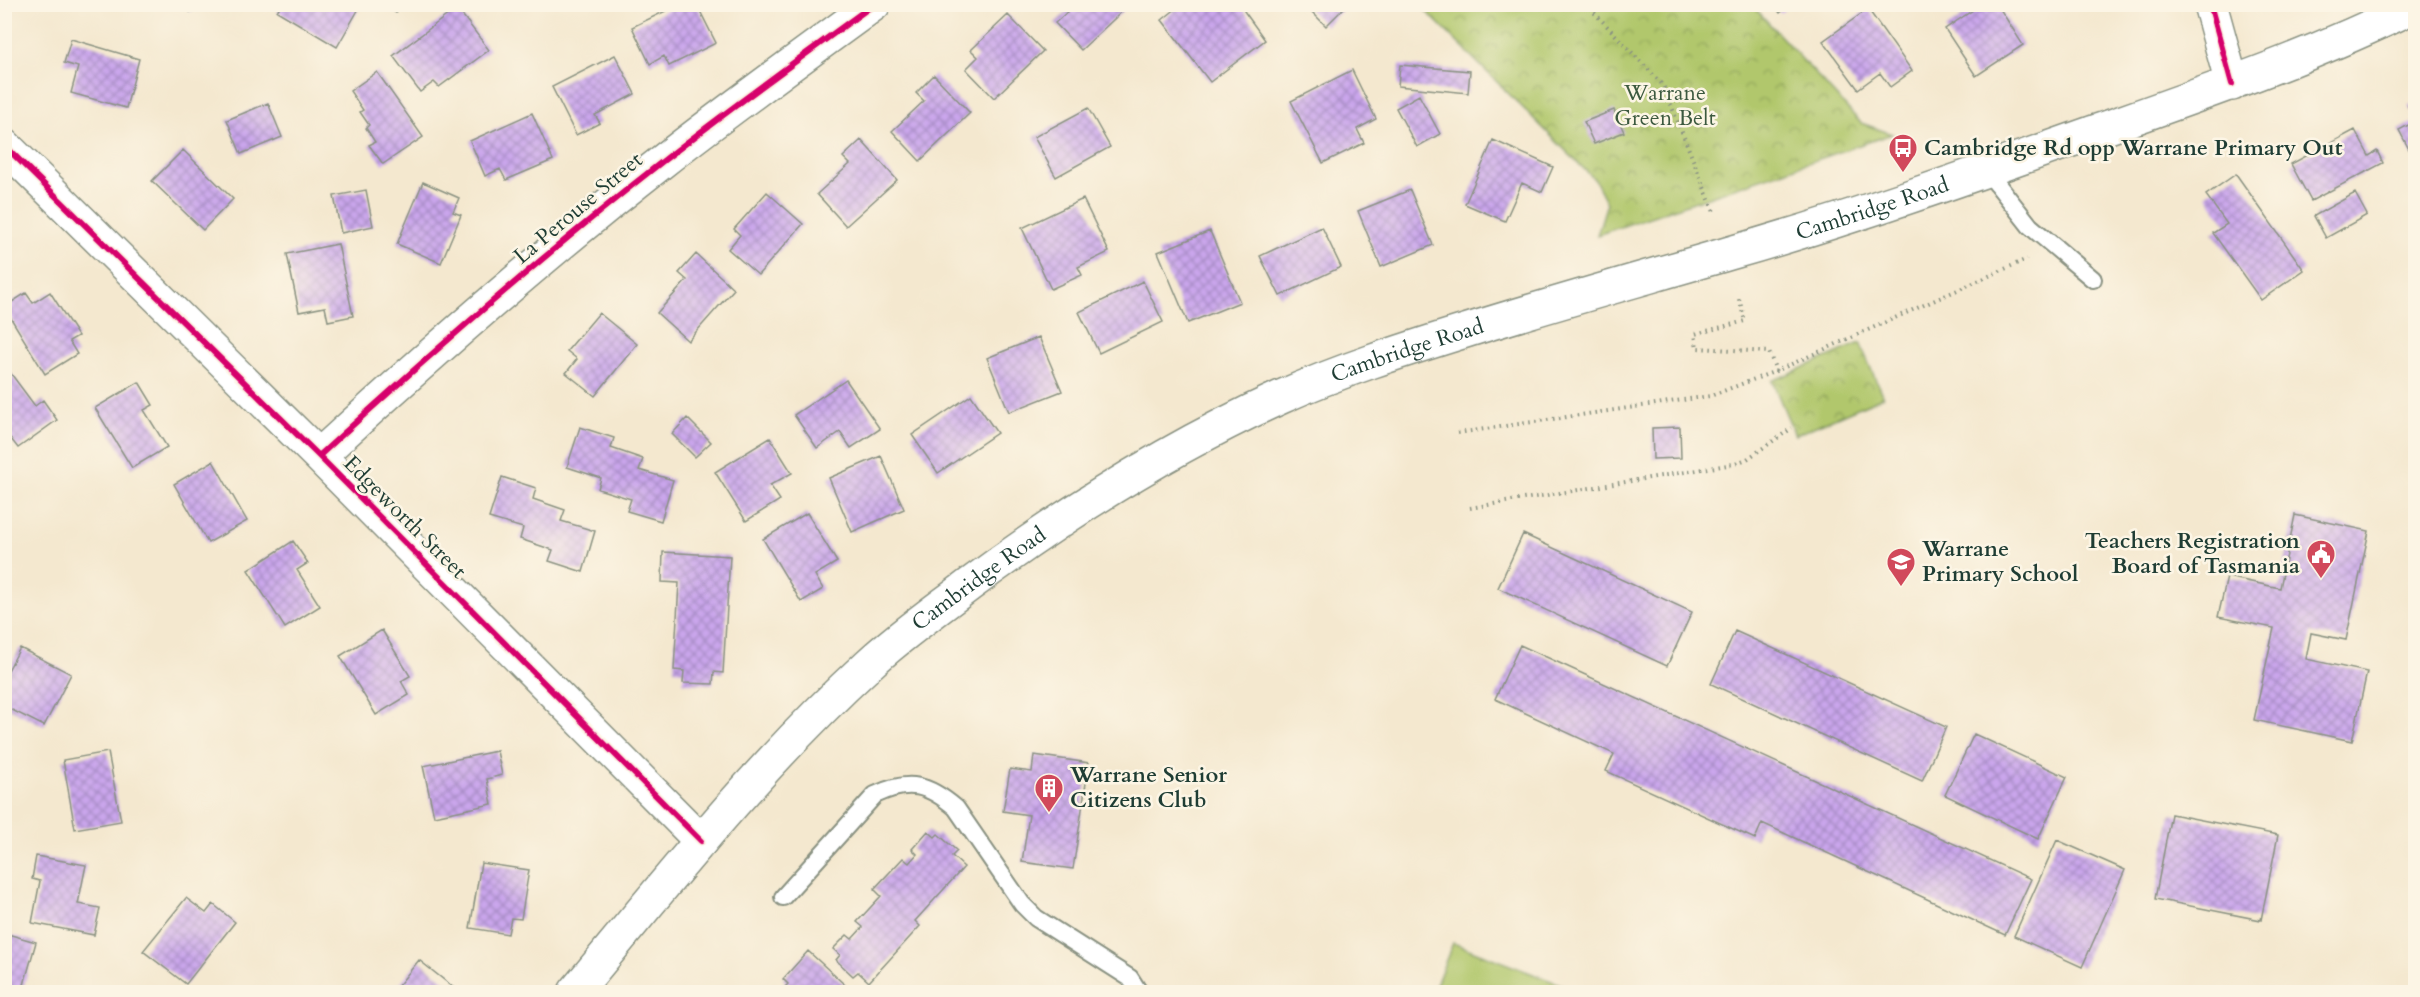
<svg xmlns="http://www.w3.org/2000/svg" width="2420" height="997" font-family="Cardo,serif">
	<defs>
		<pattern id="park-crowns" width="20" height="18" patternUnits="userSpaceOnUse" patternTransform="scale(1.5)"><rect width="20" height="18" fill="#b1c76c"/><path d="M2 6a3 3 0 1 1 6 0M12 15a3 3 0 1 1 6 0" fill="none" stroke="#8fa35a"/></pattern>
		<pattern id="building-cross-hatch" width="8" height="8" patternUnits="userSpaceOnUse" patternTransform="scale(1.5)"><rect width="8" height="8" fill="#caa6ec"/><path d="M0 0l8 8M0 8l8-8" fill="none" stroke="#a388c0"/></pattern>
	</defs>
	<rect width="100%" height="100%" fill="#fcf5e5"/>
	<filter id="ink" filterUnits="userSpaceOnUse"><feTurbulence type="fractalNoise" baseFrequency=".0167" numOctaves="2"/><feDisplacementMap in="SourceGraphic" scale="12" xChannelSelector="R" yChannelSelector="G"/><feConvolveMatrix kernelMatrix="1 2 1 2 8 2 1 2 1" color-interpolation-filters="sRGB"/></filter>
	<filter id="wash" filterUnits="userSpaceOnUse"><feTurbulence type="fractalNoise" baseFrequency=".008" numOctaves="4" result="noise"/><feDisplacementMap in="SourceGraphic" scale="24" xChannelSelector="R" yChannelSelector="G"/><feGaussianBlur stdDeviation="1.35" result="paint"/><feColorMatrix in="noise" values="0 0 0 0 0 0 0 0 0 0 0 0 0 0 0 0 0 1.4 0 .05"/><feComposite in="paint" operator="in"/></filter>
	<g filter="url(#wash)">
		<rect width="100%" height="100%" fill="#f4e8cf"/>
		<!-- park -->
		<path fill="url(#park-crowns)" stroke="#688250" stroke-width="1.5" d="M1420,5H1752L1861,123L1892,134L1597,235L1607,203L1595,180Z
			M1860,343L1883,397L1795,435L1772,381Z"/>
		<!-- pitch -->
		<path fill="#b1c76c" stroke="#688250" stroke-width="1.5" d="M1453,943L1580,992H1433Z"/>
		<g id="blocks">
			<!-- building -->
			<path fill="url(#building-cross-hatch)" d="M181,4H197L190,12Z
				M382,4H402L396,13Z
				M1060,4H1130L1081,50L1055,23L1067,12Z
				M1182,4H1190L1193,9L1199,4H1244L1247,8L1244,11L1265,40L1210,82L1162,20Z
				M1304,4H1348L1326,26Z
				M1773,4H1791L1780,13Z
				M1982,4H1997L2023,45L1976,76L1945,29Z
				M281,5H361L337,47L277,11Z
				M678,5H697L716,43L669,66L664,56L650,64L632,27Z
				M457,8L489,50L439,87L434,82L420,92L393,56Z
				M1868,9L1912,71L1890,87L1880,73L1858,89L1823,41Z
				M1008,15L1043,51L994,98L966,69L978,57L971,50Z
				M71,39L139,59L126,108L71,93L78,67L64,63Z
				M615,55L635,94L595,115L600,123L576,135L552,87Z
				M1400,65L1470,71L1468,93L1398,86Z
				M1352,70L1376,119L1357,129L1364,143L1323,163L1291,101Z
				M377,72L423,137L383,164L369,145L375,142L366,128L369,125L360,112L363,110L350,91Z
				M934,75L970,113L920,161L892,131L924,101L916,93Z
				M1419,95L1440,134L1417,147L1396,108Z
				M2416,102V119L2408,106Z
				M268,103L282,137L241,154L227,120Z
				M1088,108L1110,147L1056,177L1034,137Z
				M1614,110L1624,132L1594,144L1584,122Z
				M532,113L553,160L506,180L500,169L485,176L470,141Z
				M2416,121V153L2412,155L2399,130Z
				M2355,130L2369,156L2377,151L2383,163L2311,201L2291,164Z
				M861,140L897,180L846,226L817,194L850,164L843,157Z
				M1493,140L1553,167L1542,192L1522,183L1505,221L1465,204Z
				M183,150L233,199L203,230L152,181Z
				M2236,174L2304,270L2261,300L2213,233L2227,224L2206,195Z
				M423,182L459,198L453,212L461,215L441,263L397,244Z
				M366,190L373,226L341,233L334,196Z
				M1410,190L1433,245L1381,267L1358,211Z
				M767,192L803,224L758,275L728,249L740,235L734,229Z
				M2355,193L2367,215L2326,238L2314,216Z
				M1083,199L1109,252L1078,267L1082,275L1051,289L1022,228Z
				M1322,227L1341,267L1280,296L1260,256Z
				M1210,231L1240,302L1188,323L1158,252Z
				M338,244L353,316L328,321L325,307L299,312L287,254Z
				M696,254L734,289L688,341L657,313L687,280L679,273Z
				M1143,281L1163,322L1099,353L1079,312Z
				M50,292L78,336L69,341L77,354L45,374L4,307L26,293L33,303Z
				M599,313L637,344L595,396L566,373L577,359L567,351Z
				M1039,337L1062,391L1009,412L987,358Z
				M9,371L35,406L43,400L57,420L18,448L4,430V375Z
				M846,380L880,429L851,448L840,432L817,448L794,415Z
				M139,382L153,405L144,410L167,447L132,468L95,408Z
				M971,395L997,433L938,473L912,435Z
				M687,418L711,442L695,457L672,434Z
				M580,427L614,438L611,448L643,459L639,470L673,480L661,521L627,511L631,499L598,489L601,478L567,467Z
				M1680,427L1681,458L1653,459L1652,428Z
				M770,438L792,473L770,485L780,500L746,521L715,472Z
				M881,456L904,509L852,532L829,478Z
				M213,461L247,521L208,543L174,484Z
				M502,477L536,488L533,499L565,510L561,521L595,531L583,572L549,561L553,550L520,539L523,528L489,518Z
				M807,513L837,562L815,575L823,589L801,602L763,539Z
				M2295,515L2369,531L2346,640L2311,633L2306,659L2367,672L2352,741L2254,720L2274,628L2218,617L2227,577L2280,588Z
				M1523,534L1692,612L1667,666L1498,588Z
				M293,541L308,563L297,570L320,606L285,628L248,570Z
				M663,552L730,556L723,673L714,672L713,684L683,683L684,671L674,670L679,583L662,582Z
				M382,630L410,676L401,681L409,695L376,715L340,656Z
				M1735,631L1946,727L1922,781L1711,684Z
				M1520,645L2031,879L2005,935L1762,823L1755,839L1606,771L1614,754L1495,699Z
				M20,648L71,674L44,726L4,706V678Z
				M1974,734L2067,777L2038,839L1945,795Z
				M497,751L502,775L487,779L492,804L434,816L423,766Z
				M108,752L121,821L75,829L63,760Z
				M1034,755L1089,763L1073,869L1022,862L1029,815L1003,811L1010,769L1032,772Z
				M2171,814L2278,835L2261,920L2155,899Z
				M928,831L935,837L938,834L957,851L952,856L964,867L915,921L920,926L869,982L858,972L853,976L836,960L840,955L833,949L847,935L852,939L863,927L857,922L881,896L874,889L903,858L909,863L917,854L912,849Z
				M2057,840L2125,870L2082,967L2014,936Z
				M36,856L86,865L78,904L100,908L94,935L32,923L40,881L32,879Z
				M481,863L529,870L521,919L511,918L508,934L470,928Z
				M186,898L206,913L213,904L235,922L186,984L143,951Z
				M4,933L36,942L22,992H4Z
				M808,951L845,985L838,992H780L788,984L783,979Z
				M419,960L454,988L451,992H393Z"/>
		</g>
	</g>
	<g filter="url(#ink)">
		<use href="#blocks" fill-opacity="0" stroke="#8a9282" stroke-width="1.5"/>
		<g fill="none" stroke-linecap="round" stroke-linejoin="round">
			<!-- lane casing -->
			<g stroke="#8a9282" stroke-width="20">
				<path id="lane" d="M1986,170L2030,226L2093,279
					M783,897L875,795C909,779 928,784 956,808L1022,904L1036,918L1130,978L1139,992"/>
			</g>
			<!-- street casing -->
			<g stroke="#8a9282" stroke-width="36">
				<path id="street" d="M4,145L319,456L701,841
					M319,456C430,354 544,254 663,161C732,107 803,56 874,4"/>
			</g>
			<!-- secondary casing -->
			<g stroke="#8a9282" stroke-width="36">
				<g id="secondary">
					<path d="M2210,4L2232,84"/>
					<path id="s1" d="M575,992C668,880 760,764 868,665C900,635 935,611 969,585C1066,513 1171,447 1281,397C1339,371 1401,351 1462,332C1551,304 1641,279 1730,253C1853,218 1976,174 2097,131C2205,93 2313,56 2416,5"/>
				</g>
			</g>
			<!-- path -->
			<path stroke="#8a9282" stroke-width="4" stroke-dasharray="1.5 4.5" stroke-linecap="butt" d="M1586,4L1663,85L1714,212
				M1739,299L1745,321L1695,334L1697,348L1769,352L1776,371
				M1458,433L1710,396L1776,371L2027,259
				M1470,508L1733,464L1747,459L1792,428"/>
			<!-- lane -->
			<use href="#lane" stroke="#fff" stroke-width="16"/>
			<!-- street -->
			<use href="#street" stroke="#fff" stroke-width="33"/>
			<!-- secondary -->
			<use href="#secondary" stroke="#fff" stroke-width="33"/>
			<!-- cycleway casing -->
			<g stroke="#fcf5e5" stroke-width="10">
				<path id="cycleway" d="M2210,4L2232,84
					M4,145L319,456L701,841
					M319,456C430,354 544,254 663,161C732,107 803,56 874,4"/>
			</g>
			<!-- cycleway -->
			<use href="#cycleway" stroke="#d6006c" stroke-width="6"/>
		</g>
	</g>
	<!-- icons -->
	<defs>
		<g id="bus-pin" transform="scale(1.5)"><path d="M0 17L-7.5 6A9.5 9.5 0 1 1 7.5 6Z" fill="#d1495b" stroke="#fcf5e5"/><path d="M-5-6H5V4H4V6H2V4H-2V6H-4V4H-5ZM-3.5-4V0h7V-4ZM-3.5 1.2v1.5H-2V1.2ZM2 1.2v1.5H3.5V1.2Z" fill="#fff"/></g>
		<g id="civic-pin" transform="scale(1.5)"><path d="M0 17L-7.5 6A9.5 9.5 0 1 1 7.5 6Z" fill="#d1495b" stroke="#fcf5e5"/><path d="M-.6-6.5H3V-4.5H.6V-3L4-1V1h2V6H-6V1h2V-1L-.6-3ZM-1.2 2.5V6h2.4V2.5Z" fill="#fff"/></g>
		<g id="school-pin" transform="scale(1.5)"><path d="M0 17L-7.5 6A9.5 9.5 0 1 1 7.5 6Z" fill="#d1495b" stroke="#fcf5e5"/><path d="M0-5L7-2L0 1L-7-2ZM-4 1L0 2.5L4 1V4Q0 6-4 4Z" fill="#fff"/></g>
		<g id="building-pin" transform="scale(1.5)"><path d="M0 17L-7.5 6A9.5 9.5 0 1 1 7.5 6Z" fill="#d1495b" stroke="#fcf5e5"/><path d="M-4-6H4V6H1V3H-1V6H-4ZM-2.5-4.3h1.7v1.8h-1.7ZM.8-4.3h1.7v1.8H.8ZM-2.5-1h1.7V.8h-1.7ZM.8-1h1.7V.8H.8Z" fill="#fff"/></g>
	</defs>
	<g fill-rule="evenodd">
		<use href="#bus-pin" x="1903" y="148"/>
		<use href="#civic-pin" x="2321" y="554"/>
		<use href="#school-pin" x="1901" y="562"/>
		<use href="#building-pin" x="1049" y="788"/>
	</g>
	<g text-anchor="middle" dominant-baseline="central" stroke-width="5" stroke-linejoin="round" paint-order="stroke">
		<!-- park labels -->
		<g font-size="22" fill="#3c593f" stroke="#fcf5e5">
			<text x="1665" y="93">Warrane<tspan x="1665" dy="25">Green Belt</tspan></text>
		</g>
		<!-- poi labels -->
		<g font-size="22" font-weight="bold" fill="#1f3d34" stroke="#fcf5e5" text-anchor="start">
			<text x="1924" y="148">Cambridge Rd opp Warrane Primary Out</text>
			<text x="2300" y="541" text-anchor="end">Teachers Registration<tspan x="2300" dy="25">Board of Tasmania</tspan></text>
			<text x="1922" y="549">Warrane<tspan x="1922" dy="25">Primary School</tspan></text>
			<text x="1070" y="775">Warrane Senior<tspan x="1070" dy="25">Citizens Club</tspan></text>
		</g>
		<!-- street labels -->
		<g font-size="22" fill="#1f3d34" stroke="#fcf5e5">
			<text transform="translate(578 208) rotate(-40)">La Perouse Street</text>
			<text stroke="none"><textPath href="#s1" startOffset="1554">Cambridge Road</textPath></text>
			<text stroke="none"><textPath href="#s1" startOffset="1068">Cambridge Road</textPath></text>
			<text transform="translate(405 517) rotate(45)">Edgeworth Street</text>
			<text stroke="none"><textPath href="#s1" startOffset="580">Cambridge Road</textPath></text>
		</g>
	</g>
	<!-- margin -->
	<rect width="2420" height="997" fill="none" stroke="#fcf5e5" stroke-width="24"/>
</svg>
